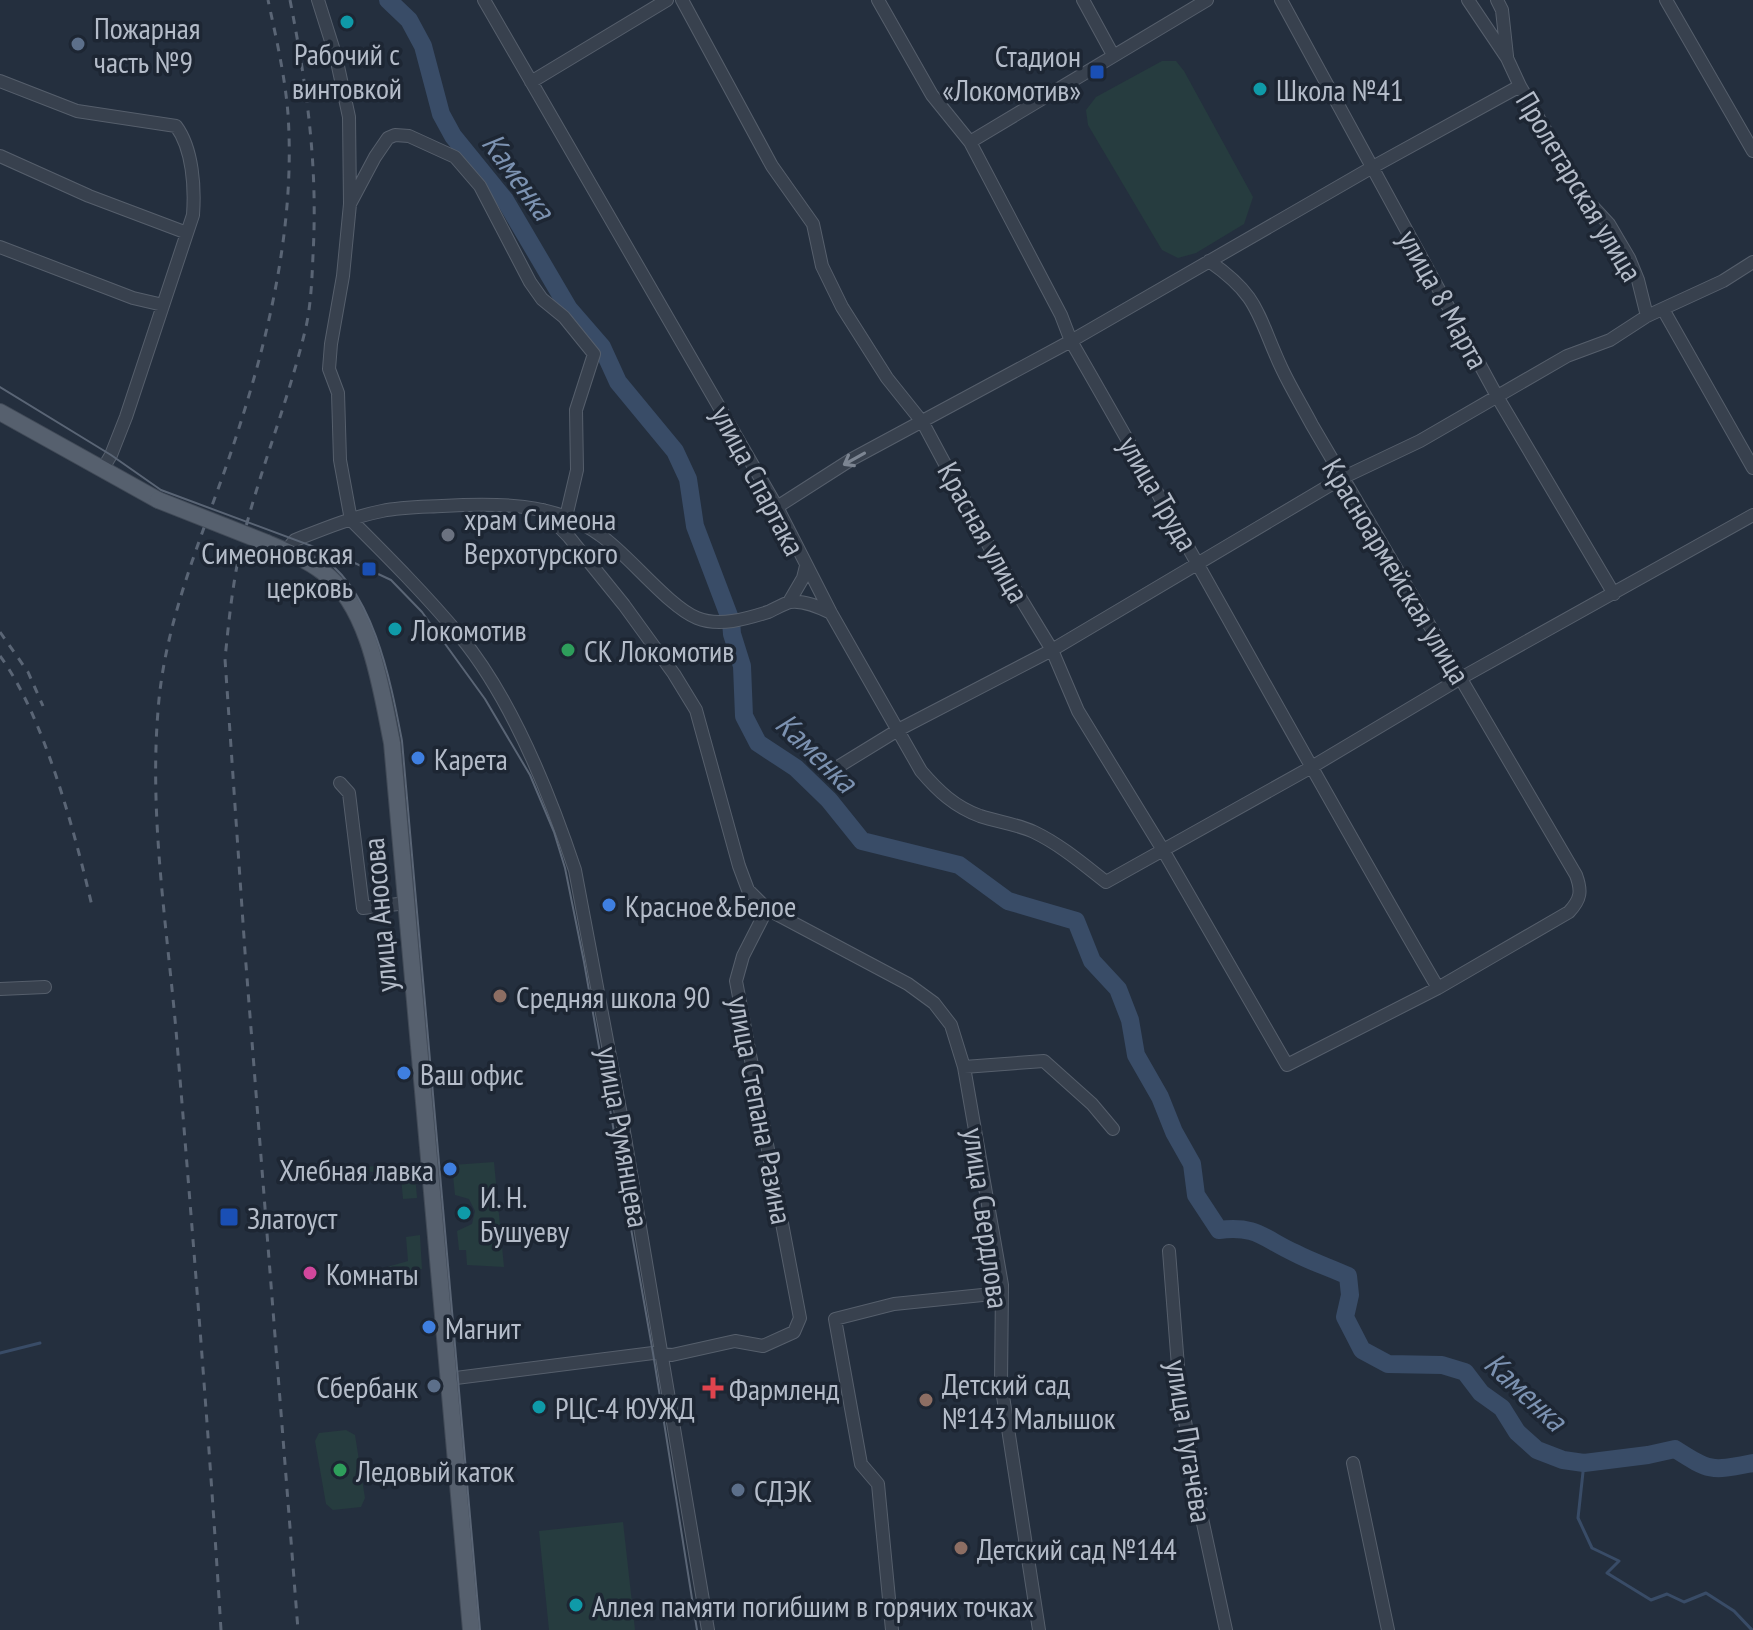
<svg xmlns="http://www.w3.org/2000/svg" width="1753" height="1630" font-family="'PT Sans Narrow',sans-serif">
	<rect width="100%" height="100%" fill="#242f3e"/>
	<!-- green -->
	<path fill="#263c3f" d="M1162,61H1176L1184,71L1253,197L1244,224L1196,253L1178,258L1162,250L1088,125L1086,110L1096,97Z
		M494,1162L504,1267L467,1265L466,1250H459L457,1231L472,1224L475,1211L469,1199L455,1195L452,1165Z
		M414,1163L417,1198L403,1199L401,1177L350,1168Z
		M420,1235L422,1269L359,1275L408,1261L406,1237Z
		M346,1430L355,1435L365,1498L361,1507L333,1510L326,1504L315,1441L319,1433Z
		M623,1522L635,1630H549L539,1531Z"/>
	<g fill="none" stroke-linecap="round" stroke-linejoin="round">
		<!-- stream -->
		<path stroke="#394c67" stroke-width="3" d="M0,1353L40,1343
			M1584,1463L1578,1518L1592,1548L1619,1561L1607,1573L1651,1600L1667,1594L1684,1602L1706,1593L1734,1611L1752,1630"/>
		<!-- river -->
		<path stroke="#394c67" stroke-width="18" d="M388,0L409,20L423,46L441,114L453,136L505,200L569,309L602,347L618,382L675,451L688,479L695,526L731,621L732,634L742,666L744,716L758,743L796,768L829,800L862,841L959,865L1008,901L1076,921L1092,961L1118,989L1130,1020L1136,1055L1160,1097L1174,1132L1192,1164L1196,1195L1219,1230C1257,1225 1264,1239 1295,1253C1312,1262 1331,1268 1348,1276L1350,1295L1345,1317L1362,1350L1388,1364L1442,1365L1465,1372L1481,1393L1502,1408L1517,1432L1537,1450L1563,1460L1584,1463L1648,1455L1675,1449C1711,1472 1711,1471 1753,1463"/>
		<!-- minor casing -->
		<g stroke="#565f6c" stroke-width="14">
			<path id="minor" d="M318,0L336,57L349,117L350,204L343,276L331,344L329,369L338,393L340,460L351,520
				M484,0L777,507L831,613L921,771C938,791 955,807 980,816C998,822 1017,824 1034,832C1061,845 1083,864 1106,882L1310,768L1461,678L1753,515
				M682,0L772,166L813,224L822,266L842,307L887,378L923,423L990,548L1052,650L1078,711L1163,850L1287,1065L1438,988L1569,912C1581,899 1582,891 1576,875L1312,425C1302,406 1291,388 1282,369C1257,316 1261,297 1209,261
				M878,0L932,95L970,142L1061,315L1071,341C1195,556 1313,774 1438,988
				M1083,0L1113,55
				M1281,0L1498,398L1614,594
				M1468,0L1507,58L1520,86L1584,197L1609,224L1629,258L1638,280L1647,316
				M1497,0L1502,10L1507,56
				M1666,0L1753,151
				M0,81L77,111L176,126C193,149 195,188 193,215L126,417L111,455L102,470
				M531,82L667,0
				M970,142L1207,0
				M0,156L89,196L187,233
				M350,204L375,157L388,138L395,135L409,136L455,157L480,186L530,282L542,299L564,317L594,354L576,410L577,470L566,517
				M0,247L133,298L163,305
				M1664,311L1753,468
				M777,507L852,459L1071,341L1371,168L1520,86
				M543,510L569,537L624,605L674,674L696,710L739,866L748,890L767,909L908,984L934,1003L951,1025L964,1067L1002,1285L1001,1383L1039,1630
				M351,520C388,557 426,595 460,636C512,699 549,792 575,870L622,1120L708,1630
				M286,551L295,540C323,529 352,517 382,511C401,507 422,507 442,506C495,503 555,502 600,535C629,555 668,606 697,618C719,627 746,619 768,612C775,609 783,604 790,602C804,600 819,607 831,613
				M789,602L803,578L806,566
				M836,768L898,730L1052,650L1342,478L1420,441L1567,356L1610,340L1647,316L1723,281L1753,262
				M340,783L349,793L363,908L407,903
				M0,989L45,987
				M964,1067L1044,1061L1092,1104L1113,1129
				M1169,1251L1180,1392L1201,1514L1226,1630
				M448,1379L653,1353L672,1355L735,1341L763,1346L794,1332L800,1318L736,981L743,956L767,909
				M1353,1463L1388,1630
				M892,1630L878,1484L861,1464L835,1319L894,1304L1002,1293"/>
		</g>
		<!-- major casing -->
		<g stroke="#414a57" stroke-width="18">
			<path id="major" d="M0,412L158,500
				M267,543C286,551 306,559 323,572C370,606 381,689 392,743L471,1630"/>
		</g>
		<!-- minor -->
		<use href="#minor" stroke="#38414e" stroke-width="12"/>
		<!-- major -->
		<use href="#major" stroke="#56606e" stroke-width="16"/>
		<!-- tram -->
		<path stroke="#5a6575" stroke-width="2" d="M0,387L111,455L161,490L344,558L391,580L422,612L485,699L530,775L554,832L565,868L584,962L653,1353L697,1630
			M316,554C373,585 391,683 402,741L480,1630"/>
		<!-- rail -->
		<path stroke="#5a6575" stroke-width="3" stroke-dasharray="8 8" stroke-linecap="butt" d="M290,0C307,87 318,166 313,255C312,279 311,304 306,327C289,399 261,467 243,538C233,578 229,619 225,659L245,952L298,1630
			M0,632L28,672L43,706
			M0,656C44,716 75,833 92,906
			M221,1630C209,1434 193,1238 177,1042C168,933 149,821 158,711C164,625 199,544 227,464C265,353 296,233 288,114C285,76 276,37 268,0"/>
		<!-- major-bridge casing -->
		<g stroke="#414a57" stroke-width="18" stroke-linecap="butt">
			<path id="major-bridge" d="M158,500L267,543"/>
		</g>
		<!-- major-bridge -->
		<use href="#major-bridge" stroke="#56606e" stroke-width="16"/>
	</g>
	<!-- one-way arrows -->
	<defs><path id="oneway-shaft" d="M-6 0H5M1.5-3L5.5 0L1.5 3" fill="none" stroke-width="1.6" stroke-linecap="round" stroke-linejoin="round" transform="scale(2)"/></defs>
	<use stroke="#7c8592" href="#oneway-shaft" transform="translate(854 459) rotate(151)"/>
	<!-- markers -->
	<g fill="#0f9aa8" stroke="#1d2633" stroke-width="3">
		<circle cx="347" cy="22" r="8"/>
		<circle cx="1260" cy="89" r="8"/>
		<circle cx="395" cy="629" r="8"/>
		<circle cx="464" cy="1213" r="8"/>
		<circle cx="539" cy="1407" r="8"/>
		<circle cx="576" cy="1605" r="8"/>
	</g>
	<g fill="#5c6f8a" stroke="#1d2633" stroke-width="3">
		<circle cx="78" cy="44" r="8"/>
		<circle cx="434" cy="1386" r="8"/>
		<circle cx="738" cy="1490" r="8"/>
	</g>
	<g fill="#1a4fb4" stroke="#1d2633" stroke-width="3">
		<rect x="1089" y="64" width="16" height="16" rx="4"/>
		<rect x="361" y="561" width="16" height="16" rx="4"/>
		<rect x="219" y="1207" width="20" height="20" rx="4"/>
	</g>
	<circle fill="#6b7280" stroke="#1d2633" stroke-width="3" cx="448" cy="535" r="8"/>
	<g fill="#2e9e5b" stroke="#1d2633" stroke-width="3">
		<circle cx="568" cy="650" r="8"/>
		<circle cx="340" cy="1470" r="8"/>
	</g>
	<g fill="#3f7fe0" stroke="#1d2633" stroke-width="3">
		<circle cx="418" cy="758" r="8"/>
		<circle cx="609" cy="905" r="8"/>
		<circle cx="404" cy="1073" r="8"/>
		<circle cx="450" cy="1169" r="8"/>
		<circle cx="429" cy="1327" r="8"/>
	</g>
	<g fill="#8d6e63" stroke="#1d2633" stroke-width="3">
		<circle cx="500" cy="996" r="8"/>
		<circle cx="926" cy="1400" r="8"/>
		<circle cx="961" cy="1548" r="8"/>
	</g>
	<circle fill="#d1479c" stroke="#1d2633" stroke-width="3" cx="310" cy="1273" r="8"/>
	<path fill="#e0444e" stroke="#1d2633" stroke-width="3" d="M709 1376h8v8h8v8h-8v8h-8v-8h-8v-8h8z"/>
	<g text-anchor="middle" dominant-baseline="central" stroke-width="7" stroke-linejoin="round" paint-order="stroke">
		<!-- poi labels -->
		<g font-size="30" fill="#b4bcc9" stroke="#1d2633" text-anchor="start">
			<text x="94" y="27">Пожарная<tspan x="94" dy="34">часть №9</tspan></text>
			<text x="347" y="53" text-anchor="middle">Рабочий с<tspan x="347" dy="34">винтовкой</tspan></text>
			<text x="1081" y="55" text-anchor="end">Стадион<tspan x="1081" dy="34">«Локомотив»</tspan></text>
			<text x="1276" y="89">Школа №41</text>
			<text x="464" y="518">храм Симеона<tspan x="464" dy="34">Верхотурского</tspan></text>
			<text x="353" y="552" text-anchor="end">Симеоновская<tspan x="353" dy="34">церковь</tspan></text>
			<text x="411" y="629">Локомотив</text>
			<text x="584" y="650">СК Локомотив</text>
			<text x="434" y="758">Карета</text>
			<text x="625" y="905">Красное&amp;Белое</text>
			<text x="516" y="996">Средняя школа 90</text>
			<text x="420" y="1073">Ваш офис</text>
			<text x="434" y="1169" text-anchor="end">Хлебная лавка</text>
			<text x="480" y="1196">И. Н.<tspan x="480" dy="34">Бушуеву</tspan></text>
			<text x="247" y="1217">Златоуст</text>
			<text x="326" y="1273">Комнаты</text>
			<text x="445" y="1327">Магнит</text>
			<text x="942" y="1383">Детский сад<tspan x="942" dy="34">№143 Малышок</tspan></text>
			<text x="418" y="1386" text-anchor="end">Сбербанк</text>
			<text x="729" y="1388">Фармленд</text>
			<text x="555" y="1407">РЦС-4 ЮУЖД</text>
			<text x="356" y="1470">Ледовый каток</text>
			<text x="754" y="1490">СДЭК</text>
			<text x="977" y="1548">Детский сад №144</text>
			<text x="592" y="1605">Аллея памяти погибшим в горячих точках</text>
		</g>
		<!-- street labels -->
		<g font-size="30" fill="#b4bcc9" stroke="#1d2633">
			<text transform="translate(1580 186) rotate(59)">Пролетарская улица</text>
			<text transform="translate(1444 299) rotate(61)">улица 8 Марта</text>
			<text transform="translate(759 480) rotate(62)">улица Спартака</text>
			<text transform="translate(1159 493) rotate(60)">улица Труда</text>
			<text transform="translate(984 532) rotate(61)">Красная улица</text>
			<text transform="translate(1397 571) rotate(59)">Красноармейская улица</text>
			<text transform="translate(379 915) rotate(-95)">улица Аносова</text>
			<text transform="translate(761 1110) rotate(79)">улица Степана Разина</text>
			<text transform="translate(624 1137) rotate(80)">улица Румянцева</text>
			<text transform="translate(987 1218) rotate(82)">улица Свердлова</text>
			<text transform="translate(1190 1441) rotate(81)">улица Пугачёва</text>
		</g>
		<!-- water labels -->
		<g font-size="32" font-style="italic" fill="#7c92b1" stroke="#1d2633">
			<text transform="translate(519 176) rotate(54)">Каменка</text>
			<text transform="translate(817 752) rotate(44)">Каменка</text>
			<text transform="translate(1526 1391) rotate(43)">Каменка</text>
		</g>
	</g>
</svg>
